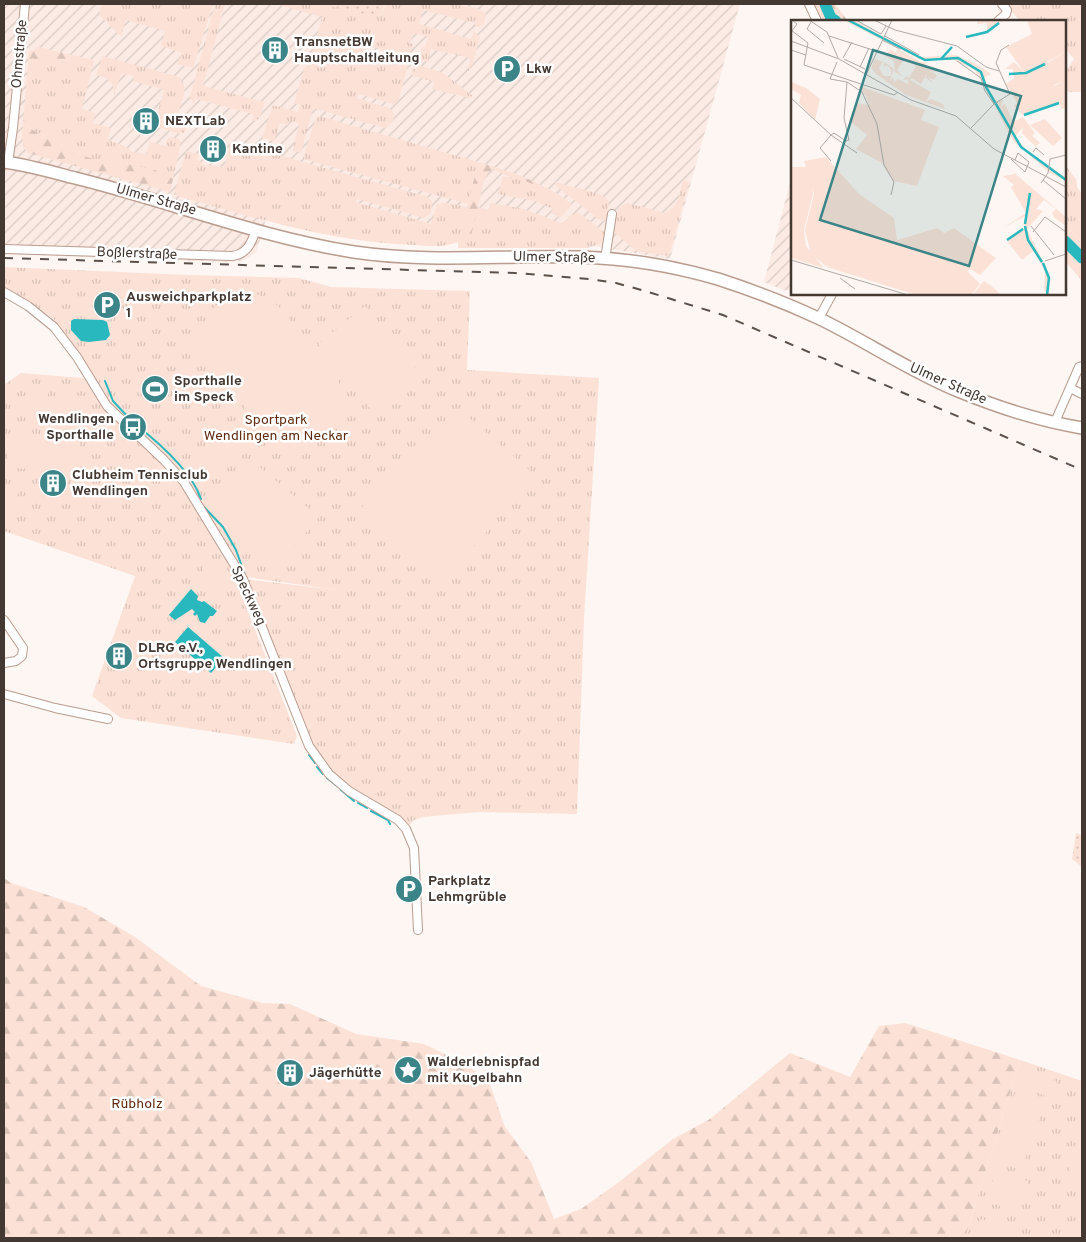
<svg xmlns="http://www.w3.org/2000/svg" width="1086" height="1242" font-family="Overpass,sans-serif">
	<defs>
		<pattern id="industrial-furrows" width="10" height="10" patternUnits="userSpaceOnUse" patternTransform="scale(1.25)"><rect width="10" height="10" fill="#fbebe4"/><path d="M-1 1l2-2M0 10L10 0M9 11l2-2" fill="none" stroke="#d8cac4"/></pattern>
		<pattern id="grass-tufts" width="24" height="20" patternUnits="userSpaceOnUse" patternTransform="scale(1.25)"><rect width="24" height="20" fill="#fce1d6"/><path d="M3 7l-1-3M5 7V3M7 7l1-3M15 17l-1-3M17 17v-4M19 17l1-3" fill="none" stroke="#d9c2b8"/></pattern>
		<pattern id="forest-firs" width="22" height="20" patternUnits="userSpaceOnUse" patternTransform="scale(1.25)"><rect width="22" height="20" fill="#fce1d6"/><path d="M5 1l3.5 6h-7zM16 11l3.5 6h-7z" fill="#d9c2b8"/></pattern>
		<pattern id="garden-dots" width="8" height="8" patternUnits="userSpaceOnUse" patternTransform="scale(1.25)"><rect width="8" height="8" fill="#fce1d6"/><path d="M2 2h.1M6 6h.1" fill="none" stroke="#d9c2b8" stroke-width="1.8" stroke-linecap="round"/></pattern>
	</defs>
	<rect width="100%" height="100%" fill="#fdf6f3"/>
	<!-- industrial -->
	<path fill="url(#industrial-furrows)" d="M4,4H322L380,18L384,4H740L670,259L561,241H463L266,219L256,253L248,258L240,261L222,262L4,254Z
		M792,175V291L783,290L764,282Z"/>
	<!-- grass -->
	<path fill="url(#grass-tufts)" d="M102,4H213L193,68L177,64L182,53L161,46L165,31L126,20L121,36L99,15Z
		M215,4H225L203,86L265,102L260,118L255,121L252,120L253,114L196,99L194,104L190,97Z
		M276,4H322L380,18L386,4C405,4 476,0 486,14L484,24L478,27L475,26V23L423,10L419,24L471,39L474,31L480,37L472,66L468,72L470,58L431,49L428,62L418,60L422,47H425L428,37L413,33L410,43L413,44L409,57L343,39L342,43L400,59L406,65L407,69L398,102L394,104L358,94L357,98L389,108L393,111L394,118L391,124L385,128L313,108L301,153L293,151L299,123L290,121L288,125L280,123L274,141L262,138L273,105L298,112L300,105L294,103L304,69L310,63L322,17Z
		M1005,4H1082V92H1069L1065,89V73L1074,59L1065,48V21H1020Z
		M72,55L94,60L82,109L95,113L93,123L111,128L108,140L127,147L132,152L146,154L150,142L165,146L168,138L171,137L179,139L181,142L173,179L155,170L124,163L97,160L71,152L50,137L36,132L27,126V106L32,58L54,66L69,60Z
		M103,56L179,77C191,87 179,105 177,118L179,120L187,123L185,132L180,134L154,126L164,90L133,81L134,77L131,75L121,74L114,95C115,82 108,78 96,75Z
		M418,65L443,73L473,96L470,98L432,89L434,82L411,75L413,69H417Z
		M319,116L478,162L468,204L303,159L315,120Z
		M231,142L259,149L261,144L272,147L271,153L428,197C434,202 432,207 430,214L424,218L357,199L356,202L431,224L437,205C446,200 458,205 467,208L461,238L470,240L476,207L489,210L491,203L524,209L560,223L566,221L571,215L579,213L604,232L602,243L588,248H458V242C442,248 429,246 413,245C330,242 252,217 174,195L186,151L199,154L197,160L202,162L204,165L224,167Z
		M1065,165L1076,179L1077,187L1082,194V242L1065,224Z
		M503,176L520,179L540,187L570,207L563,215L559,217L551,213L553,209L535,201L498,194Z
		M683,180L689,182L669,256L636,251L614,232L618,209L627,203L664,213C679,209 679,193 683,180Z
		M555,182L600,194L606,198L609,202L607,213L608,215L606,220L603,221L597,218L555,185Z
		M4,267L188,275L299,278L331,287L470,291L467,370L599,378L584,618L577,814L478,812L423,817L414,820L406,829L349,791L309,746L243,579L338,590L245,577L235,579L297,736L294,744L121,718L92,696L135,576L4,531V385L21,373L94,379L53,318L4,286Z
		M1020,1060L1082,1081V1238H965Z"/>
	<!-- forest -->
	<path fill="url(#forest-firs)" d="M813,4H835L848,21H823Z
		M39,47L72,55L69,59L54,66L32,58L27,106V126L36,132L50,137L71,152L97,160L124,163L155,170L173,179L170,192L28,153L24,149L22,136L29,52Z
		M478,162C516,173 540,181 572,204L570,207C555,197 539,185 522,180C509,176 505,176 493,169L488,173L484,181L470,240L460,238Z
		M1065,224L1082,242V281L1065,261Z
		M4,878L11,883L84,907L135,937L201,986L262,1003L290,1004L356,1034L424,1044L461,1062L488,1079L505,1127L531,1162L554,1219L581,1209L619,1182L673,1139L710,1119L790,1053L850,1077L879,1026L905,1023L1020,1060L965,1238H4Z"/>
	<!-- garden -->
	<path fill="url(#garden-dots)" d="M322,4H384L380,18Z
		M1076,833L1082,835V867L1072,859Z"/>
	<!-- pitch -->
	<path fill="#fce1d6" d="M245,292C260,294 269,298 280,308L336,375C347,399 344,420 322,437C317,441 312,446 306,447C297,449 285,445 275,444L192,342L202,334C205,309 222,297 245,292Z
		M365,306L424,379L377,417L318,344Z
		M32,392H48L47,424L31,423Z
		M57,395L89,396L88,428L56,427Z
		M460,410L534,474L491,523L418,458Z
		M226,428L243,443L211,480L194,466Z
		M8,434H42L41,469L8,468Z
		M46,435L80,436L79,470L45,469Z
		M406,456L489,529L441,583L358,512Z
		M250,459L319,517L278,565L209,507Z
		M4,488H18L17,521H4Z
		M215,561L226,583L213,590L202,568Z
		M1025,1070L1057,1082L1051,1098L1019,1086Z
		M1015,1093L1045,1104L1033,1137L1008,1128L1033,1137L1021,1170L990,1159Z
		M1082,1130V1184L1051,1174L1054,1166L1069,1171Z
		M996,1170L1028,1181L1018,1212L986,1201Z
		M981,1219L1034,1238H974Z"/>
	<!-- water -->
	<path fill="#28b8be" d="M74,319L103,320L107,322L110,335L106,340L89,342L81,341L71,330V321Z
		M191,589L198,596L197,600L202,602L204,601L217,611L213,616H210L205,623L200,622L197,614L195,616L193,614L195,612L192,609L175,620L169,615Z
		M188,627L224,658L211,673L175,642Z"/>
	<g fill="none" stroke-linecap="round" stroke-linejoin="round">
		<!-- stream -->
		<path stroke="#28b8be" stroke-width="2" d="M105,381L113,401L128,417
			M135,424C158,442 192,472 201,499
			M202,505L223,527L236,550L245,575
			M309,755L315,763
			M317,767L323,774
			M327,778L337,786
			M341,790L354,801
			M358,803L367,808
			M371,811L388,820L390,824"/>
		<!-- river -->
		<path stroke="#28b8be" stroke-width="11" d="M825,4L831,18L836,21
			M1065,241L1082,258"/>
		<!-- street casing -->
		<g stroke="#ba9d90" stroke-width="10">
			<path id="street" d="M809,4L817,21
				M998,21L1006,14L1007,10L1002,4
				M8,163L13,128L25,4
				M4,249L232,256C247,254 251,244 256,230
				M605,259L612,214
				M4,292L28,306L54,327L77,357L107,406L164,460L184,482L243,579L309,746L329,774L349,791L398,820L406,829L414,848L418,930
				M819,318L832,294
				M1070,388L1082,394
				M1055,422L1079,367L1082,366
				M4,620L23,648L22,656L16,661L4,663
				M4,694L55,708L108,719"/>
		</g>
		<!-- secondary casing -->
		<g stroke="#ba9d90" stroke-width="14">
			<path id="secondary" d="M4,162C28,165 52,172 75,178C169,201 258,237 354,252C428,263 504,255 579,257C626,258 673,266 718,279C752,290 786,303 818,318C866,341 909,371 958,391C997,407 1040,421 1082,428"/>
		</g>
		<!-- street -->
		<use href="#street" stroke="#fff" stroke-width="8"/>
		<!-- secondary -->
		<use href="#secondary" stroke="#fff" stroke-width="11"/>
		<!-- rail -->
		<path stroke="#5c504b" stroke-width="2" stroke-dasharray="9 9" stroke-linecap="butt" d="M4,258L515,273L589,279L616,283L645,291L723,315L1082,470"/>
	</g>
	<!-- icons -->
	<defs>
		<g id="building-disc" transform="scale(1.4375)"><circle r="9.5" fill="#3b8487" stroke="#fff"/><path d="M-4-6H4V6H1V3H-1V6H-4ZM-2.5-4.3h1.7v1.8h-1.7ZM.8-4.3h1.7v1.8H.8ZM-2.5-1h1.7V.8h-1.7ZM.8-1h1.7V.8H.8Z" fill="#fff"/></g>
		<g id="parking-disc" transform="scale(1.4375)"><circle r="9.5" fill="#3b8487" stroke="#fff"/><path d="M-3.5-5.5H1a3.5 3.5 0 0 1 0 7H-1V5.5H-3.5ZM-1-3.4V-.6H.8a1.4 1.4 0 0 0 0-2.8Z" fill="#fff"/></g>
		<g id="stadium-disc" transform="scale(1.4375)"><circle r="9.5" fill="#3b8487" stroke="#fff"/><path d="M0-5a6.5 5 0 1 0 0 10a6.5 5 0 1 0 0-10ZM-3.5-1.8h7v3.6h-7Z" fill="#fff"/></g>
		<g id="bus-disc" transform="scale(1.4375)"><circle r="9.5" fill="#3b8487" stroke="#fff"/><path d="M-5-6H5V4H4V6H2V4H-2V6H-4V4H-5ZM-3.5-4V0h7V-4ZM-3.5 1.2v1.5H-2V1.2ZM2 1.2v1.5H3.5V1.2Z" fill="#fff"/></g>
		<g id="sight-disc" transform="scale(1.4375)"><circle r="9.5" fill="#3b8487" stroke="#fff"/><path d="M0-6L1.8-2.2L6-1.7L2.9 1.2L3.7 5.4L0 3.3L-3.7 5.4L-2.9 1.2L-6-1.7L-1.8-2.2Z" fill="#fff"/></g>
	</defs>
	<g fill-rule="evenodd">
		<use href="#building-disc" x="275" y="50"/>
		<use href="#parking-disc" x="507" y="69"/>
		<use href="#building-disc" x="146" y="121"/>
		<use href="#building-disc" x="213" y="149"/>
		<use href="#parking-disc" x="107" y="305"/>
		<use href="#stadium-disc" x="155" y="389"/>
		<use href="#bus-disc" x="133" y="427"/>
		<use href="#building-disc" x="53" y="483"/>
		<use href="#building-disc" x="119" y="656"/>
		<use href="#parking-disc" x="409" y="889"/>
		<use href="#sight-disc" x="408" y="1070"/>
		<use href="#building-disc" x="290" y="1073"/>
	</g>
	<g text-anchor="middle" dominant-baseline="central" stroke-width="5" stroke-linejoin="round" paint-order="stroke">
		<!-- poi labels -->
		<g font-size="14" font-weight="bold" fill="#443832" stroke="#fff" text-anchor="start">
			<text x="294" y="42">TransnetBW<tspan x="294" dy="16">Hauptschaltleitung</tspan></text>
			<text x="526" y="69">Lkw</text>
			<text x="165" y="121">NEXTLab</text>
			<text x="232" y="149">Kantine</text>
			<text x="126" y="297">Ausweichparkplatz<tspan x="126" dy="16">1</tspan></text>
			<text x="174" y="381">Sporthalle<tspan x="174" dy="16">im Speck</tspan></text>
			<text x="114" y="419" text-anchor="end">Wendlingen<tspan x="114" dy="16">Sporthalle</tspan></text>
			<text x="72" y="475">Clubheim Tennisclub<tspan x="72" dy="16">Wendlingen</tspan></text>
			<text x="138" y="648">DLRG e.V.,<tspan x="138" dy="16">Ortsgruppe Wendlingen</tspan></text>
			<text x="428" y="881">Parkplatz<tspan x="428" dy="16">Lehmgrüble</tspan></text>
			<text x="427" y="1062">Walderlebnispfad<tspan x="427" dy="16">mit Kugelbahn</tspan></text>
			<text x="309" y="1073">Jägerhütte</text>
		</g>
		<!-- street labels -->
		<g font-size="14" fill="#443832" stroke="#fff">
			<text transform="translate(20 54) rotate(-85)">Ohmstraße</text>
			<text transform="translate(156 200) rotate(16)">Ulmer Straße</text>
			<text transform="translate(137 254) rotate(2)">Boßlerstraße</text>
			<text transform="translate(554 258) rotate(1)">Ulmer Straße</text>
			<text transform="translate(948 384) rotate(24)">Ulmer Straße</text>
			<text transform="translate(248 596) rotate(65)">Speckweg</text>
		</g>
		<!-- park labels -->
		<g font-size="14" fill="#602b10" stroke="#fff">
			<text x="276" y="420">Sportpark<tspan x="276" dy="16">Wendlingen am Neckar</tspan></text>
			<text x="137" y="1104">Rübholz</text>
		</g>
	</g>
	<!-- overview -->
	<g transform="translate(791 20)">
		<rect width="275" height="275" fill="#fdf6f3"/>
		<path d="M187,0H212L196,12V3L186,4ZM236,0H275V31L256,42L263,66L271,62L275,69V88L270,89L269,83L232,95L223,86L226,83L215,64L223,58L222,49H214L223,42L233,52L215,27L241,14ZM99,29L133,48L136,45L147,52L138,51L146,55L143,60L137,57L142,63L135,58L137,52L130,64L120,58L119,60L140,72L135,82L140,79L152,84L154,89L115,75L85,54L80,48L84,39L92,42L88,48L93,56H100V49L95,45L93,48V42L103,49L98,62L102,57L103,62L107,59L117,64V59L112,60L115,56L118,58L125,46L113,39L106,50L112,57L104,52L103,41L94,36ZM66,65L134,90L130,100L148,107L126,166L102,161L91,143L65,129L76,115L58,101L65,83L78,85L75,76ZM214,84L222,102L232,97L244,113L241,116L249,123L244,126L231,113L232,107L224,117L210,86ZM214,145L275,197V206L264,198L261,193L265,189L253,180L245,189L252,191L236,209L259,256L258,275L253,270L254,251L242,231L231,240L216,221L233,208L234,196L212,208L235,193L220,167L223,165L212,156L224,154ZM177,218L205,238L189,255L179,249L171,256L158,246Z" fill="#fce1d6"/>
		<path d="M52,0H63L130,37L165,35L189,46L200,54L194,57L197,70L205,81L212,80L210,87L224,116L235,130L275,158V161L259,153L223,122L184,50L163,40L128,39ZM275,31V69L271,62L262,65L254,47H250ZM0,62L15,68L29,79L24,100L8,83L10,75L0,69ZM254,99L271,118L262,126L239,105ZM35,137L68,174L103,198L106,220L146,208L153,213L163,208L177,218L158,246L171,256L175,250L189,264L180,275H125L36,247L20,234L14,210L23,174L13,141Z" fill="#fce1d6"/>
		<path d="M107,29L130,42L136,43L133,49L105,32ZM0,147H15L20,158L22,174L13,210L15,226L33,248L0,238ZM193,261L203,268L210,275L183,273Z" fill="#fce1d6"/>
		<path d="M100,80L106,83L112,96L105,104L101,102L94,85ZM121 114a6 6 0 1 1 12 0a6 6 0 1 1-12 0ZM111 119a7 7 0 1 1 14 0a7 7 0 1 1-14 0ZM185,227L197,235L191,245L176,235Z" fill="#fce1d6"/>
		<path fill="none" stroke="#28b8be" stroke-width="2.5" d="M57,0L134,40L167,38L190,52L195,67L230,127L275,160M175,17L196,12L208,3M150,39L161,27M218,54L235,53L254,44M233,95L268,83M234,204L239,173M234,206L237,220L251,242M216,220L232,209M252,243L258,258L256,275"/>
		<path fill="none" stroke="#b3aaa6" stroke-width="1" d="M1,0L6,4L1,11M18,0L36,12L47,38M65,0L90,14L95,6M83,0L104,10L166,26L195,47L208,51M20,2L16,9L33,23M0,10L17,23L13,45L103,75L107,72M38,16L85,31M94,16L128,35M91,20L109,29M0,21L48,39L120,80L165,96L203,129L275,167M0,30L15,35M52,38L61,22M53,39L74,49M166,41L190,58L194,71L203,84M46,42L39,59L56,62L71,72L86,104L93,145L103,162L100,175M69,47L78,28M76,53L101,0M0,78L40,115L66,133M180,108L203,84L219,74L205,43L210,30L218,25M40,115L43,113L55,121L58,120L53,98L56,62M40,115L29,128L40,141M242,132L245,128L253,135M220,139L234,152L238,142L227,133L224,140M252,160L275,179M250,163L257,153L259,139L275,135M240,206L263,235M242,212L254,197L275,212M0,240L117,275M254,241L275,234M49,258L64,269"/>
		<path fill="#3b8487" fill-opacity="0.15" stroke="#3b8487" stroke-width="2.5" d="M82,30L230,76L178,246L29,200Z"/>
		<rect width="275" height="275" fill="none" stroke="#443832" stroke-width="2.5"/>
	</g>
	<!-- border -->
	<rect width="1086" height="1242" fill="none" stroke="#443832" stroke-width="10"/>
</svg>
